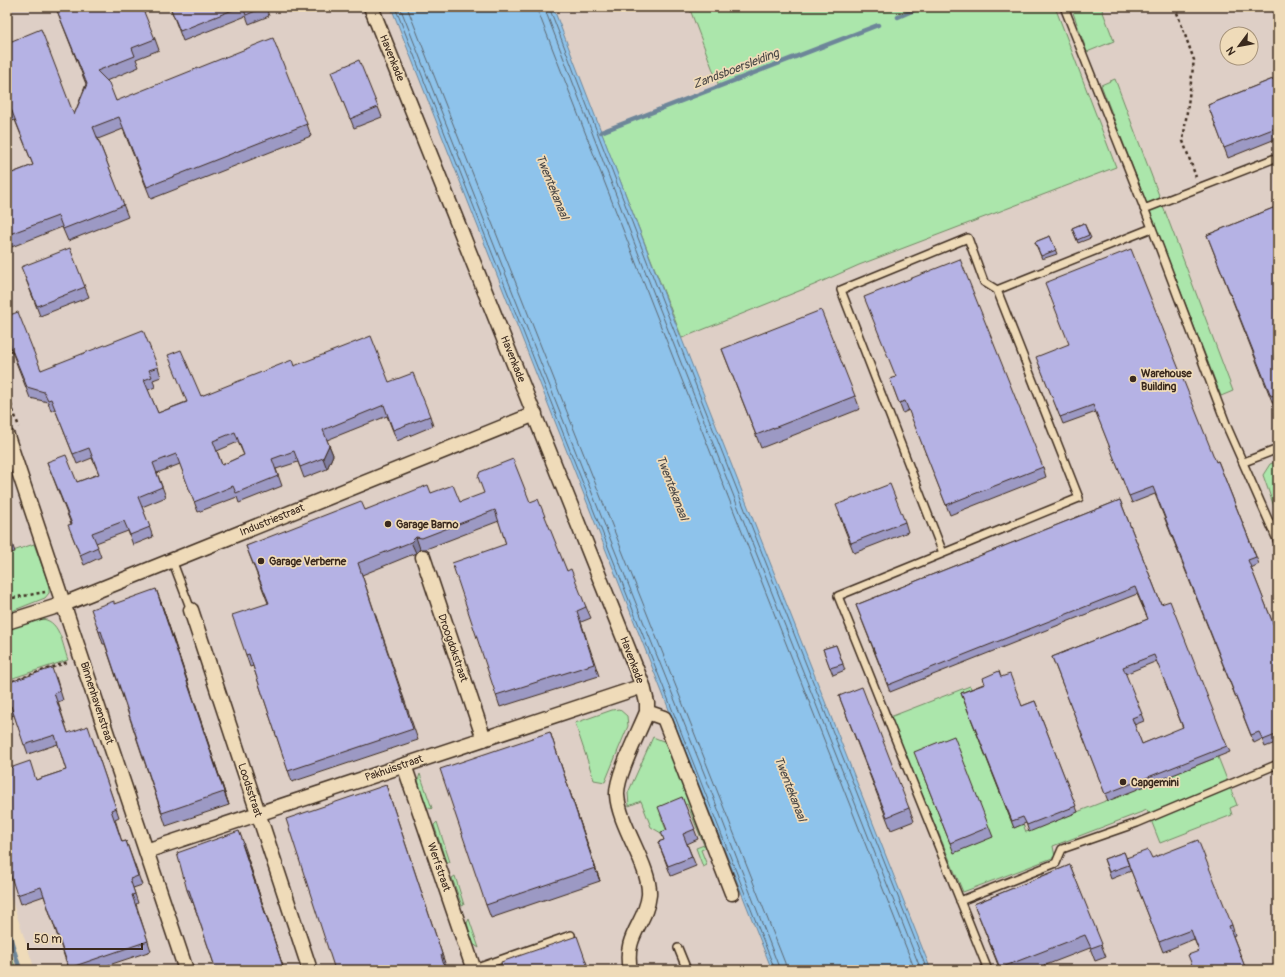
<svg xmlns="http://www.w3.org/2000/svg" width="1285" height="977" font-family="Pangolin,sans-serif">
	<rect width="100%" height="100%" fill="#efdbb9"/>
	<filter id="ink" filterUnits="userSpaceOnUse"><feTurbulence type="fractalNoise" baseFrequency=".025" numOctaves="2"/><feDisplacementMap in="SourceGraphic" scale="8" xChannelSelector="R" yChannelSelector="G"/><feConvolveMatrix kernelMatrix="1 2 1 2 8 2 1 2 1" color-interpolation-filters="sRGB"/></filter>
	<g filter="url(#ink)">
		<!-- built -->
		<path fill="#decfc6" fill-rule="evenodd" d="M7,7H1278V970H35L7,886ZM1227,34H1251V58H1227Z"/>
		<!-- green -->
		<path fill="#abe6ab" stroke="#738864" d="M689,7H1055L1116,167L859,265L814,285L682,338L601,132L719,86Z
			M1071,7H1101L1114,41L1087,52Z
			M1115,79L1233,391L1221,396L1101,85Z
			M1278,461V518L1263,475L1270,464Z
			M34,544L49,585V593L45,598L7,613V553Z
			M39,619C60,618 62,644 68,660L7,680V629Z
			M970,686L974,696L964,701L1014,828L1023,824L1026,832L1218,757L1237,805L1230,808L1232,815L1160,843L1147,810L1053,846L1055,857L963,892L890,717Z
			M619,709L627,716L628,726L605,782L594,780L575,723L612,710Z
			M653,737L673,745L712,845L701,850L707,865L703,867L696,848L704,845L687,804L660,814L670,840L665,842L661,833L651,827L641,801L629,806L628,793Z
			M420,774L432,808L431,809L427,807C424,798 415,783 420,774Z
			M437,822L450,862H446L434,825Z
			M455,876L464,905L462,906L452,878Z
			M469,919L479,948L473,944L467,923Z
			M7,943L16,970H7Z"/>
		<!-- water -->
		<path fill="#8ec3eb" stroke="#6d8699" d="M391,7H553L666,299L931,970H772Z"/>
		<g fill="none" stroke-linecap="round" stroke-linejoin="round">
			<!-- shore -->
			<path stroke="#5c6770" stroke-width="1" d="M395,7L775,970
				M400,7L613,546L706,778L780,970
				M407,7C532,326 660,644 785,963L786,970
				M538,7L539,14L652,304L915,970
				M544,7L657,302L921,970
				M549,7L662,300L927,970"/>
			<!-- stream -->
			<path stroke="#6d8699" stroke-width="4.5" d="M898,17L921,7
				M601,132L878,25
				M7,927L20,970"/>
			<!-- service casing -->
			<g stroke="#3b2a1e" stroke-width="10">
				<path id="service" d="M1064,7L1152,228L1228,429L1278,542
					M1144,209L1278,157
					M1244,462L1278,449
					M943,553L841,290L968,238L984,282L997,290
					M172,560L191,610
					M960,901L1056,863L1062,849L1137,823L1278,764
					M678,948L687,970
					M474,969L571,935
					M988,970L838,596L1079,498L997,290L1152,228"/>
			</g>
			<!-- minor casing -->
			<g stroke="#3b2a1e" stroke-width="17">
				<path id="minor" d="M371,7L643,686L647,703V712C639,732 616,776 617,795C619,826 651,867 649,895C646,924 623,935 630,970
					M7,436L186,970
					M423,557L484,739
					M191,610L310,970
					M7,622L64,604L535,414
					M647,712L664,718L732,893
					M404,765L474,970
					M146,851L643,686"/>
			</g>
			<!-- path -->
			<path stroke="#3b2a1e" stroke-width="2.5" stroke-dasharray="3 3" stroke-linecap="butt" d="M1175,7L1194,60L1183,141L1196,177
				M7,393L19,427
				M7,599L45,592
				M7,683L68,662"/>
			<!-- service -->
			<use href="#service" stroke="#efdbb9" stroke-width="7"/>
			<!-- minor -->
			<use href="#minor" stroke="#efdbb9" stroke-width="14"/>
		</g>
		<!-- wall -->
		<path fill="#9c99c4" stroke="#3b2a1e" fill-rule="evenodd" d="M170,7H268L266,8L269,16L249,24L246,16L183,41Z
			M56,8L155,39L159,50L136,59L139,67L106,81L116,101L307,124L311,136L151,199L123,129L98,139L128,217L68,241L62,227L9,248L7,243V175L33,165L15,120L7,123V43L74,115L86,84Z
			M1278,77V138L1228,158L1208,105Z
			M335,81L378,107L382,117L354,128Z
			M1278,206V408L1275,409L1207,235Z
			M1084,223L1091,238L1078,243L1072,228Z
			M1050,236L1057,254L1042,259L1035,242Z
			M25,277L85,287L89,297L40,316Z
			M7,316L41,370L158,367L161,377L153,380L155,387L148,390L158,413L201,396L294,366L389,382L430,416L433,426L397,441L387,416L327,440L333,455L327,469L304,478L298,462L276,469L282,486L239,503L237,497L198,512L180,464L157,473L166,497L142,507L153,537L133,545L128,531L96,543L101,557L84,565L72,535L71,524L47,462L77,482L99,474L92,458L77,464L55,409L51,411L48,402L30,398L7,339ZM238,442L244,455L222,465L217,451Z
			M722,349L855,396L860,409L761,448Z
			M1039,364L1216,462L1218,461L1259,564L1251,568L1278,636V742L1265,747L1262,739L1254,743L1155,494L1132,503L1096,412L1063,424Z
			M890,379L1043,467L1046,477L950,515L909,410L903,413Z
			M431,493L460,502H530L567,571L586,607L591,618L581,622L599,676L500,707L496,695L506,544L499,521L426,549H420L416,553L362,575L418,740L292,782L253,666L250,667L246,655L268,603L246,546L365,510Z
			M1120,500L1161,604L1227,746L1230,752L1108,801L1052,657L1148,619L1137,594L890,692L856,605ZM1157,661L1183,728L1142,744L1134,725L1144,721L1125,674Z
			M839,515L905,522L908,532L854,553Z
			M7,529L15,552L7,554Z
			M161,602L229,805L166,826L105,644H103L99,632L114,604Z
			M836,645L845,670L833,675L823,649Z
			M56,677L63,700L58,702L68,733L91,735L119,817L115,819L122,842L126,841L142,885L133,888L138,903L136,904L151,951L94,970H69L44,896L21,904L7,864L36,780L66,770L58,744L28,754L14,715L7,718V683Z
			M1001,677L1022,706L1035,701L1078,812L1029,832L1026,823L1014,828L961,693Z
			M839,696L909,808L914,821L891,830Z
			M554,745L600,881L491,918L486,905Z
			M918,762L989,827L993,837L954,853Z
			M386,785L446,966H445L446,970H335Z
			M682,797L698,839L687,844L696,866L671,876L658,842L664,840L667,830Z
			M239,831L248,856H247L284,970H216L193,902L192,903L187,890Z
			M1124,852L1131,871L1111,879L1104,859Z
			M1152,858L1232,925L1235,935L1233,936L1246,970H1194L1199,951L1194,939L1163,952L1130,868Z
			M1070,865L1106,957L1095,961L1090,948L1033,970H1000L974,904Z"/>
		<!-- shaded-wall -->
		<path fill="#7f7da0" stroke="#3b2a1e" d="M329,445L333,455L327,469L323,458Z
			M416,537L420,549L416,553L411,542Z
			M156,589L161,602L229,805L224,792Z
			M550,732L554,745L600,881L595,868Z
			M242,844L247,856L284,970Z"/>
		<!-- building -->
		<path fill="#b5b2e4" stroke="#3b2a1e" fill-rule="evenodd" d="M59,7H142L155,39L132,48L135,56L97,71L109,83L116,101L273,38L307,124L147,187L119,117L93,127L124,205L63,229L58,216L7,235V175L33,165L11,109L7,110V43L41,29L74,115L87,84L56,8Z
			M170,7H240L180,31Z
			M243,7H265L246,15Z
			M359,60L378,107L350,119L331,72Z
			M1278,77V127L1224,148L1208,105Z
			M1278,206V394L1271,396L1207,235Z
			M1084,223L1089,235L1077,240L1072,228Z
			M1050,236L1056,250L1041,256L1035,242Z
			M70,248L85,287L37,306L21,267Z
			M1131,249L1216,462L1218,461L1256,557L1248,560L1278,636V734L1263,740L1259,732L1251,735L1153,487L1129,496L1093,405L1060,417L1036,357L1069,344L1045,283Z
			M960,259L1043,467L946,505L905,401L899,403L890,379L896,377L864,297Z
			M821,310L855,396L756,435L722,349Z
			M18,312L41,370L143,330L158,367L149,370L152,377L144,380L158,413L187,402L168,355L181,350L201,396L292,360L294,366L371,336L389,382L413,373L430,416L393,430L384,405L323,430L329,445L323,458L300,467L294,451L272,459L278,476L236,493L233,486L194,502L176,454L153,463L162,487L138,497L150,527L130,535L124,521L92,533L98,547L80,555L68,525L72,524L47,462L66,455L77,482L99,474L89,448L73,454L51,399L48,400L44,392L27,387L7,338V316ZM235,432L244,455L222,465L213,441Z
			M513,459L530,502L538,499L567,571L571,569L586,607L577,611L594,664L496,695L452,563L506,544L495,510L422,538L416,537L411,542L358,563L413,729L288,771L249,654L246,655L232,615L269,603L246,546L361,501L365,510L428,485L431,493L453,485L460,502L484,493L478,477L480,472Z
			M890,484L905,522L851,543L836,505Z
			M1120,500L1161,604L1170,601L1227,746L1105,794L1052,657L1148,619L1135,587L888,685L856,605ZM1154,655L1183,727L1142,744L1132,718L1142,714L1123,667Z
			M7,530L11,542L7,543Z
			M156,589L224,792L162,813L101,631L99,632L91,609L114,601V604Z
			M836,645L843,664L830,668L823,649Z
			M52,668L60,691L54,693L68,733L88,726L116,808L111,810L122,842L126,841L138,876L130,879L135,894L132,895L148,941L69,968L41,887L17,895L7,864V769L30,761L36,780L66,770L55,735L24,745L11,706L7,707V683Z
			M999,671L1001,677L1010,674L1022,706L1035,701L1076,806L1027,825L1023,817L1012,821L961,693L985,684L983,678Z
			M862,687L909,808L887,817L839,696Z
			M550,732L595,868L486,905L440,769Z
			M954,736L989,827L950,843L914,752Z
			M386,785L442,954L441,955L445,969L443,970H335L286,819Z
			M682,797L695,829L683,834L692,857L668,866L658,842L664,840L661,832L667,830L658,807Z
			M239,831L244,844H242L284,970H216L189,890H187L177,853Z
			M1198,840L1232,925L1229,926L1245,967L1239,970H1194L1188,955L1199,951L1191,930L1159,942L1126,858L1148,850L1152,858Z
			M1124,852L1129,865L1109,872L1104,859Z
			M1070,865L1102,944L1091,948L1085,935L1000,968L974,904Z
			M577,936L589,970H503L501,962Z"/>
	</g>
	<!-- markers -->
	<g fill="#3b2a1e" stroke="#efdbb9" stroke-width="1.5">
		<circle cx="1133" cy="379" r="4"/>
		<circle cx="388" cy="524" r="4"/>
		<circle cx="261" cy="561" r="4"/>
		<circle cx="1123" cy="782" r="4"/>
	</g>
	<g text-anchor="middle" dominant-baseline="central" stroke-width="3.5" stroke-linejoin="round" paint-order="stroke">
		<!-- street labels -->
		<g font-size="11" fill="#3b2a1e" stroke="#efdbb9">
			<text transform="translate(392 58) rotate(68)">Havenkade</text>
			<text transform="translate(513 359) rotate(68)">Havenkade</text>
			<text transform="translate(272 520) rotate(-22)">Industriestraat</text>
			<text transform="translate(453 648) rotate(71)">Droogdokstraat</text>
			<text transform="translate(632 660) rotate(69)">Havenkade</text>
			<text transform="translate(97 703) rotate(72)">Binnenhavenstraat</text>
			<text transform="translate(394 768) rotate(-19)">Pakhuisstraat</text>
			<text transform="translate(250 790) rotate(72)">Loodsstraat</text>
			<text transform="translate(439 867) rotate(71)">Werfstraat</text>
		</g>
		<!-- poi labels -->
		<g font-size="11" font-weight="bold" fill="#3b2a1e" stroke="#efdbb9" text-anchor="start">
			<text x="1141" y="373">Warehouse<tspan x="1141" dy="13">Building</tspan></text>
			<text x="396" y="524">Garage Barno</text>
			<text x="269" y="561">Garage Verberne</text>
			<text x="1131" y="782">Capgemini</text>
		</g>
		<!-- water labels -->
		<g font-size="12" font-style="italic" fill="#4c4947" stroke="#efdbb9">
			<text transform="translate(736 69) rotate(-21)">Zandsboersleiding</text>
			<text transform="translate(552 187) rotate(68)">Twentekanaal</text>
			<text transform="translate(672 488) rotate(69)">Twentekanaal</text>
			<text transform="translate(790 789) rotate(69)">Twentekanaal</text>
		</g>
	</g>
	<!-- margin -->
	<rect width="1285" height="977" fill="none" stroke="#efdbb9" stroke-width="24"/>
	<rect x="12" y="12" width="1261" height="953" fill="none" stroke="#3b2a1e" stroke-width="1.5" filter="url(#ink)"/>
	<!-- north arrow -->
	<g transform="translate(1239 46) rotate(238)"><circle r="19" fill="#efdbb9" stroke="#a7947b"/>
	<path d="M0-3L7 15L0 10L-7 15Z" fill="#3b2a1e"/>
	<text y="-6" font-size="11" font-weight="bold" text-anchor="middle" fill="#3b2a1e">N</text>
	</g>
	<!-- scale -->
	<path d="M28 943v6h114v-6" fill="none" stroke="#3b2a1e" stroke-width="2"/>
	<text x="34" y="943" font-size="12" fill="#3b2a1e" stroke="#efdbb9" stroke-width="3" paint-order="stroke">50 m</text>
</svg>
